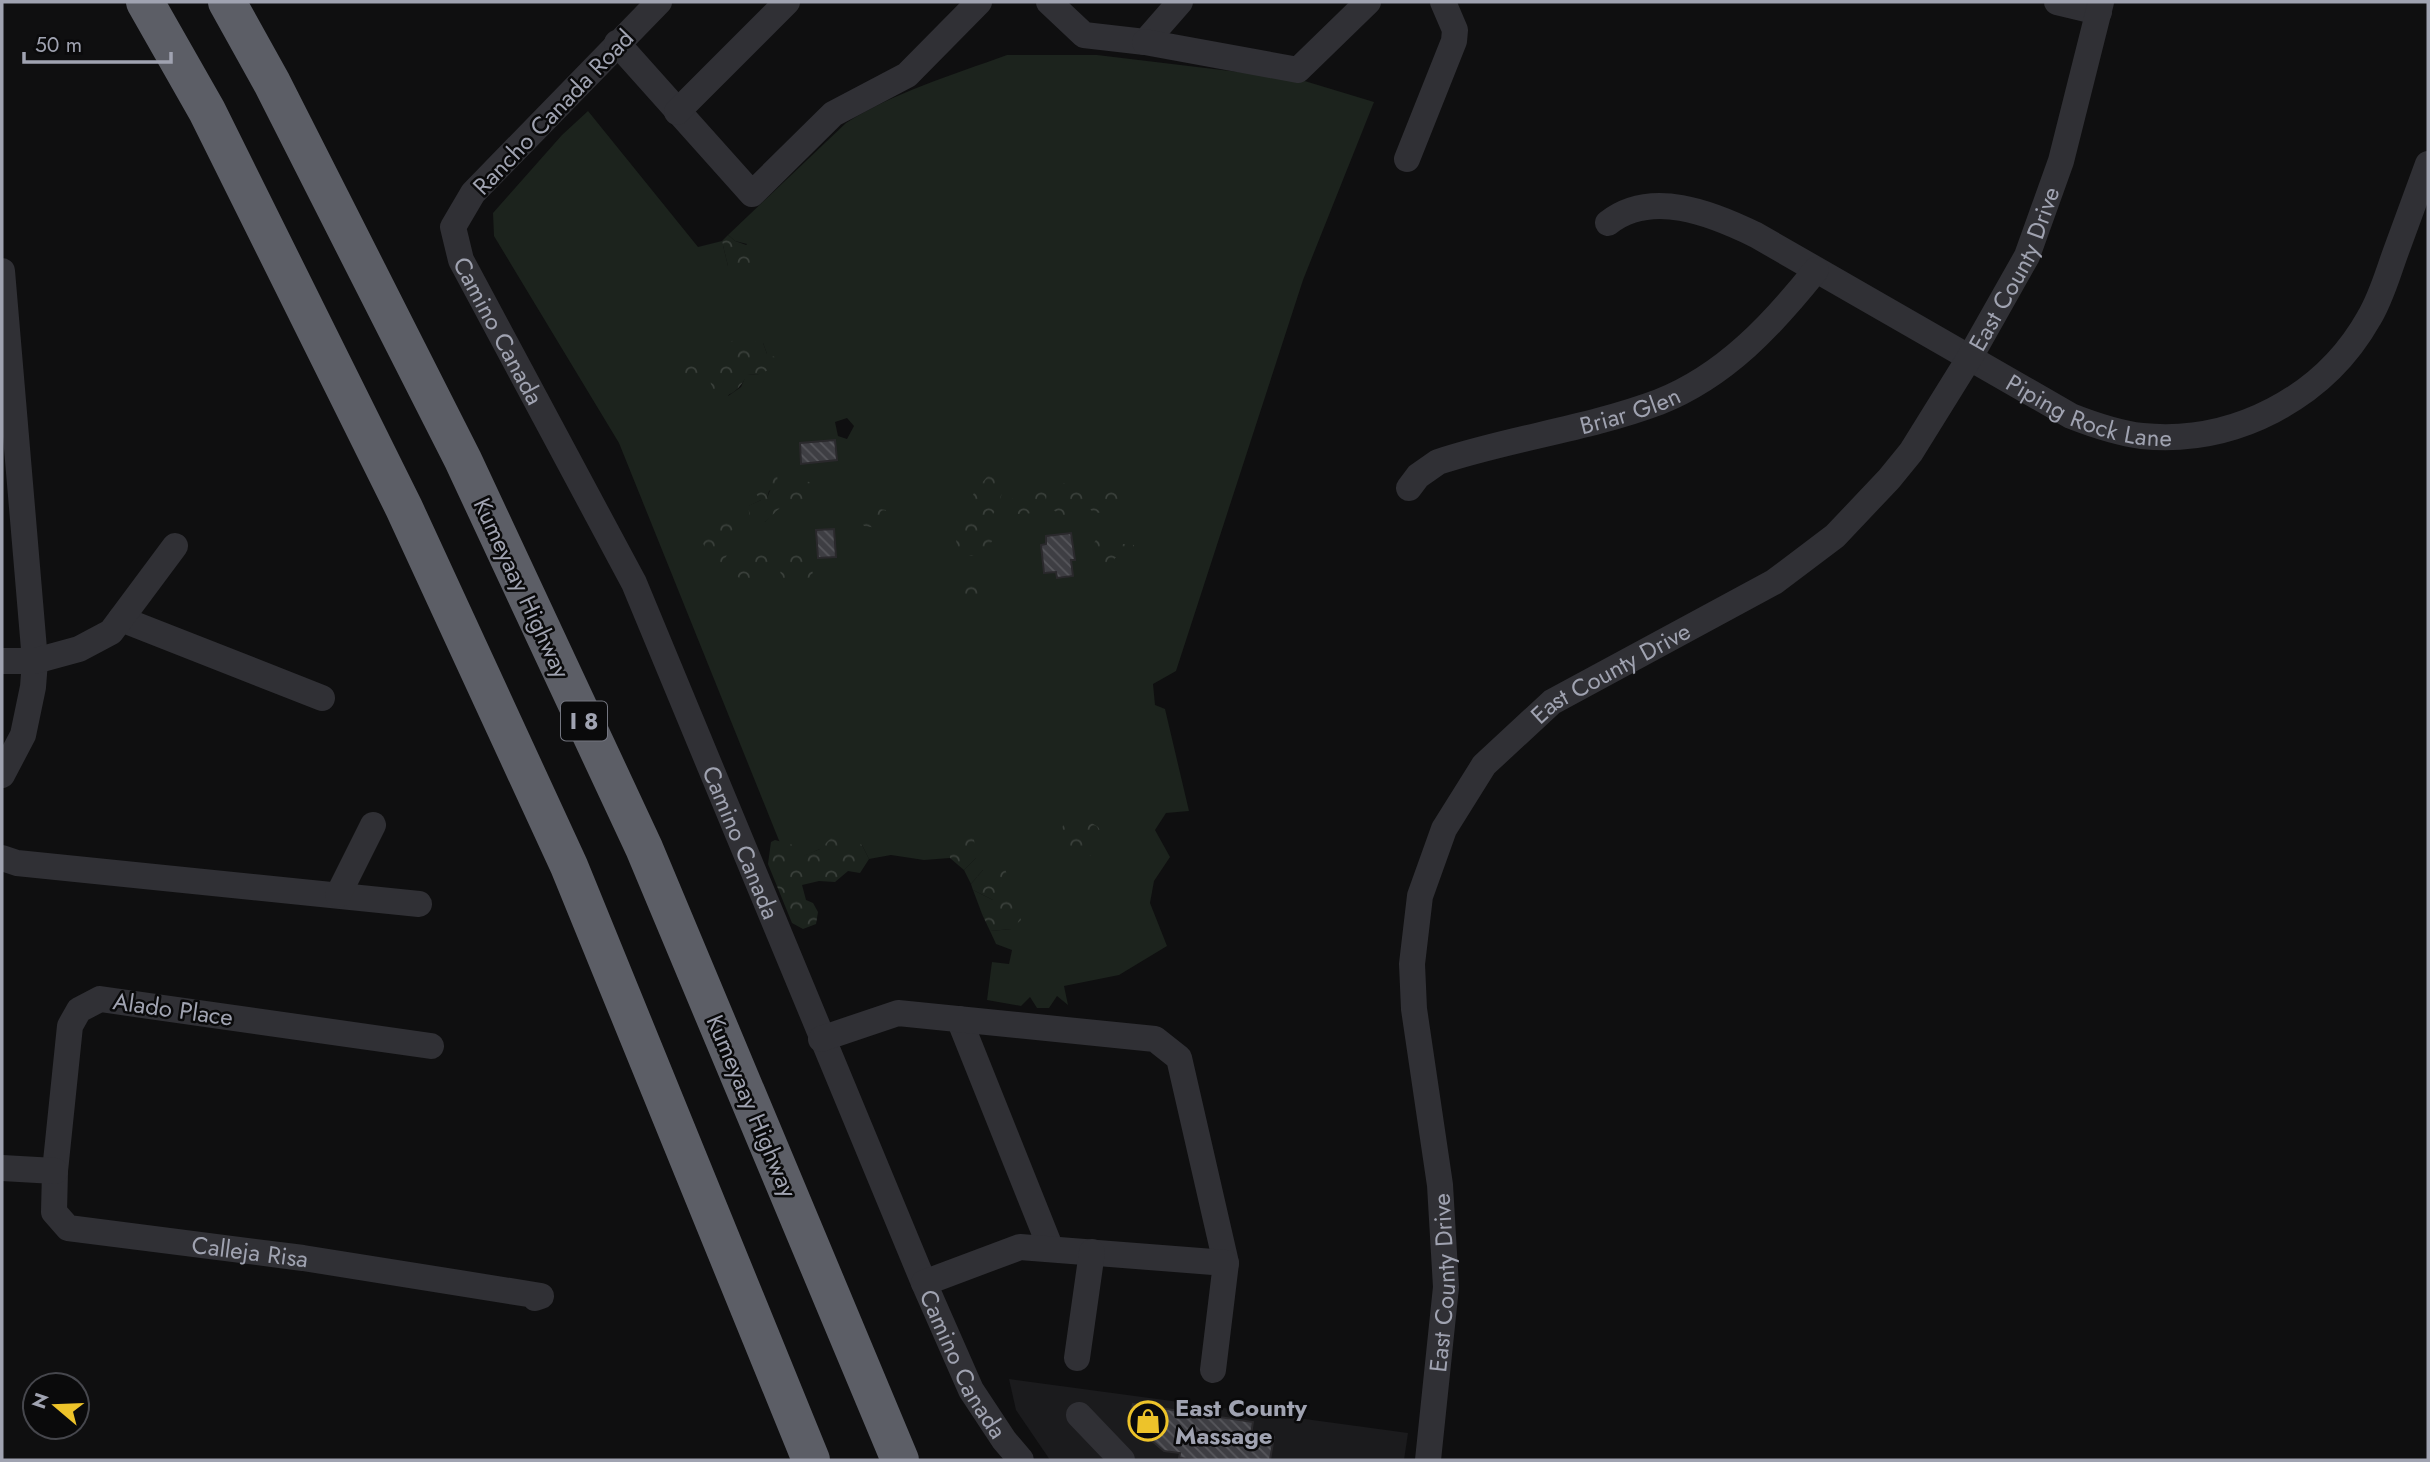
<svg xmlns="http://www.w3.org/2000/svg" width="2430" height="1462" font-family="Jost,sans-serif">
	<defs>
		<pattern id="forest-crowns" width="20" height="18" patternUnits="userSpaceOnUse" patternTransform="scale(1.75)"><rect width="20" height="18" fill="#1c231d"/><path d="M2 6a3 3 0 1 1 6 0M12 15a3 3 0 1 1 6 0" fill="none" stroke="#3a403b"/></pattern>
		<pattern id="building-back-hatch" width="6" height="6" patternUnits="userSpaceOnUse" patternTransform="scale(1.75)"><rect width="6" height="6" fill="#3e3e43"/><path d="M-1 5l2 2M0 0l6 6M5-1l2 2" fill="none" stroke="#57575c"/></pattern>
	</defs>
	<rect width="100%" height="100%" fill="#0f0f10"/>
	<!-- built -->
	<path fill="#1b1b1d" d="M1009,1379L1408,1433L1404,1460H1050L1016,1410Z"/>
	<!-- green -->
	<path fill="#1c231d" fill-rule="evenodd" d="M1007,55H1097L1298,79L1374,102L1303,280L1176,671L1153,684L1155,705L1165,709L1189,811L1166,813L1155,830L1170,857L1154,881L1150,903L1167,946L1119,975L1064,986L1068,1005L1057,996L1049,1008H1037L1030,997L1021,1006L987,1000L992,962L1009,964L1012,950L996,944L990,931L1011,929L982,914L973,890L993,900L983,870L971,884L964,870L976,858L950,843V858L924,860L891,855L869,859L862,845L820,849L798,859L780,843L619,443L494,236L493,213L562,135L588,111L698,247L722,241L728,266L747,244L735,241L728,235L846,123C895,92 952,75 1007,55ZM763,343L767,354L759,374L746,375L741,387L728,396ZM847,418L854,426L847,439L838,436L835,422ZM777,473L767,498L771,515L765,522L749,506L761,500Z"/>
	<!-- forest -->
	<path fill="url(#forest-crowns)" d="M728,235L735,241L760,250V256L754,264L728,266L722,241Z
		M735,339L763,343L767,354L775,357L771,369L759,374L747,375C739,390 732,397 715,396L710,381L720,350Z
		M694,359L706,362L711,368L704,382L681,385L676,377L683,360Z
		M768,469L777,473L778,485L769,491L767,498L776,493L781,507L765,522L750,518L748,506L761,500L752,489L757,474Z
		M990,473L1006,481L997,508L985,526L992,541L984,556H958L955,531L974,493Z
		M805,481L813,483L814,495L809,504L787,506L783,489L790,483Z
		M1064,483L1087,491L1104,486L1119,496L1118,503L1112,512L1094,513L1088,507L1067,519L1049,507L1051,489Z
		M1035,486L1047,492L1045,508L1036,513L1018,514L1010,504L1018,487Z
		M865,507L886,510V518L877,528L864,526L858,517Z
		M740,518L748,523L745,532L732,530L728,537L730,550L720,567L711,563L703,543L718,523Z
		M1100,534L1123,544L1134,545L1133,552L1115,558L1112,565L1094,563L1089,550Z
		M771,547L779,553C773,575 762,578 741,580L733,572V560L750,550L760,552Z
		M788,547C807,549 812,557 813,576L802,581L782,579L779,567Z
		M968,578L984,593L985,599L975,609H967L958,597L962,580Z
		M1084,818L1098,827L1106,841L1090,856L1069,857L1058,842L1065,819Z
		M960,832L974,839L976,858L964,870L950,858V843Z
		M836,833L862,845L869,859L860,873L848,871L835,882L819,881L802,885L806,900L813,903L818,912L816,924L803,929L792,923L768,864L771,842L775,840L793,845L798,858L820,849Z
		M1005,869L1013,891L993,900L973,890L971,884L983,870Z
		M1009,898L1020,907L1021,920L1011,929L990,931L982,914L992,917L994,905Z"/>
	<!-- building -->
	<path fill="url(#building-back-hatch)" stroke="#2a292c" stroke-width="2" d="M835,440L837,460L801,464L800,443Z
		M834,529L836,557L818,558L816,530Z
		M1071,533L1075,560H1071L1073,576L1057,578L1056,572L1044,573L1041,545L1046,544V536Z
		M1133,1404L1253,1422L1251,1434L1274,1437L1270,1460H1197L1179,1458L1180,1453L1164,1451L1130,1422Z"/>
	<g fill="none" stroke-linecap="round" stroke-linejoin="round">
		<!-- minor -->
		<g stroke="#303035" stroke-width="26">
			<path id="s1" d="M659,2L473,193L453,227L461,260L634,583L924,1283L971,1390L1004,1440L1021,1460"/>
			<path d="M1049,2L1084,35L1145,42L1180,2"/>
			<path d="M2057,2L2099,12"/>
			<path d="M1145,42L1298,70L1368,2"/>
			<path d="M617,43L752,194L833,114L907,75L979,2"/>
			<path d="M677,112L787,2"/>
			<path d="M1407,159L1454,41L1455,30L1443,2"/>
			<path id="s2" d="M1608,223C1651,189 1711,213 1756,235L2071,416C2094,425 2117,433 2142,436C2234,445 2324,398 2369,318C2381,298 2387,276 2395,254C2406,224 2417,194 2428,164"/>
			<path d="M2,271L35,661L33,687L23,735L2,775"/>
			<path id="s3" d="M1409,488L1418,476L1438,462C1510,438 1587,429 1659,402C1725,376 1773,324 1816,270"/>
			<path d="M121,619L322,698"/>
			<path d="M2,661H35L79,649L111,632L175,546"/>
			<path d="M2,858L17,863L419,904"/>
			<path d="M338,895L373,825"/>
			<path d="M959,1019L1051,1249"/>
			<path d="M821,1039L898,1013L1155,1039L1179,1058L1226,1263"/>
			<path id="s4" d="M431,1046L100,999L79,1010L70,1026L55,1171L54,1212L68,1228L303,1258L541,1296L535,1298"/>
			<path d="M2,1168L55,1171"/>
			<path d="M924,1283L1020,1247L1226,1263L1213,1370"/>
			<path d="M1077,1358L1092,1252"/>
			<path d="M1079,1415L1122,1460"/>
			<path id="s5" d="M1428,1460L1446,1287L1440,1185L1414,1009L1412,964L1420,896L1444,829L1484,765L1552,702L1774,582L1835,536L1889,479L1911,452L1970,357L2027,256L2061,161L2101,2"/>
		</g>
		<!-- highway -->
		<path stroke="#5c5e66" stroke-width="38" d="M145,2L207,111L404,508L569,866L811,1460
			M227,2L272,83L463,460L644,848L900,1460"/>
	</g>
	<!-- icons -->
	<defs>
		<g id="shop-ring" transform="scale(2.0125)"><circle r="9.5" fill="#0a0a0b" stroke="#edc32a" stroke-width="1.5"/><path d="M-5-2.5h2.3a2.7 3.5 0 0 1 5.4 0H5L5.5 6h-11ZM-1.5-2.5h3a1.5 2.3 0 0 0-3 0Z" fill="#edc32a"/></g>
	</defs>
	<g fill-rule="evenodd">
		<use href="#shop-ring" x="1148" y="1421"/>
	</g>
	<g text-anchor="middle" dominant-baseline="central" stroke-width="5" stroke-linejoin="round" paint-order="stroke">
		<!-- shield labels -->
		<rect fill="#0a0a0b" stroke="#73757f" stroke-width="2" x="561" y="701.5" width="46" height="39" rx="5"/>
		<g font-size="23" font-weight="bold" fill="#a0a3b1">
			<text x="584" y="721">I 8</text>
		</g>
		<!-- street labels -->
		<g font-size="24" fill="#a0a3b1" stroke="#0a0a0b">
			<text transform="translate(553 112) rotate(-46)">Rancho Canada Road</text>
			<text stroke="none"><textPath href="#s5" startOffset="1460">East County Drive</textPath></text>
			<text stroke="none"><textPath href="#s1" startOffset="420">Camino Canada</textPath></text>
			<text stroke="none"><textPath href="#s2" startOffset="536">Piping Rock Lane</textPath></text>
			<text stroke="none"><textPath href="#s3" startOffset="238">Briar Glen</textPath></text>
			<text transform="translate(522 588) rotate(65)">Kumeyaay Highway</text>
			<text stroke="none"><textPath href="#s5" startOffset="872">East County Drive</textPath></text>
			<text stroke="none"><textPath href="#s1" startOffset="987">Camino Canada</textPath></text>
			<text transform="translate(173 1009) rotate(8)">Alado Place</text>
			<text transform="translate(752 1106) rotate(67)">Kumeyaay Highway</text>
			<text stroke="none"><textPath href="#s4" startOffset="768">Calleja Risa</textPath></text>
			<text stroke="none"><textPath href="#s5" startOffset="178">East County Drive</textPath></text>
			<text stroke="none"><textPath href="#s1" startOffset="1554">Camino Canada</textPath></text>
		</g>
		<!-- poi labels -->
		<g font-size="24" font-weight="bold" fill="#a0a3b1" stroke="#0a0a0b" text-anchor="start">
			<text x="1175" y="1407">East County<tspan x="1175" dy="28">Massage</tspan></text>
		</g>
	</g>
	<!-- border -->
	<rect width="2430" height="1462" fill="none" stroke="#a0a3b1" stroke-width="7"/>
	<!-- north arrow -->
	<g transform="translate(56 1406) rotate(289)"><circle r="33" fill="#0a0a0b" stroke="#46474d" stroke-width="2"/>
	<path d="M0-5L12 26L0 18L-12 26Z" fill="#edc32a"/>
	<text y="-10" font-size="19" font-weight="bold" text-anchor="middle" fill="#a0a3b1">N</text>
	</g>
	<!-- scale -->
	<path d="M24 52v10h147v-10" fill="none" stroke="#a0a3b1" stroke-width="3.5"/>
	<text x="35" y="52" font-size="21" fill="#a0a3b1" stroke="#0a0a0b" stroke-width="5" paint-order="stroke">50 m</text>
</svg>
